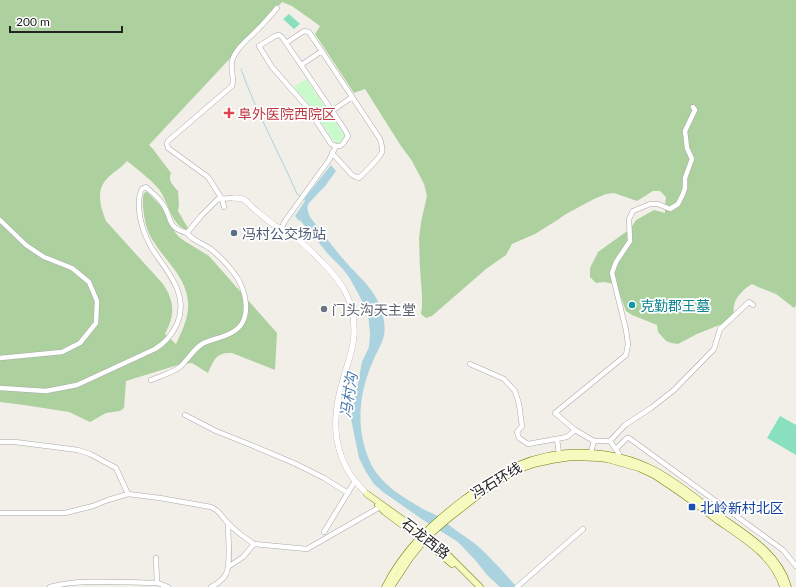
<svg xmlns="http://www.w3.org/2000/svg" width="796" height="587" font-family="Lato,'Noto Sans SC',sans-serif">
	<rect width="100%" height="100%" fill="#f2efe9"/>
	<!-- forest -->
	<path fill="#add19e" d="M0,0H796V305L794,308L776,294L758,287L752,284C745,288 735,297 734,306C733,310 734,313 734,316L727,322L697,334L678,344L671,343L666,341L658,332L657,325L632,315L626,311L620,295L614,284L604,282L596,283L590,277V268L598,252L630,229L636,220L654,210L665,213V204L666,197L660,191H653L637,201L614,193L606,194L594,199L566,214L559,219L535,234L512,244L506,255L486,269L432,316L426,318L421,314L422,306V295L420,269L419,239L421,222L427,196L424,184L412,161L401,146L365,89L354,93L315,34L320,26L292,6L282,2L222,67L149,145L153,149L171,173C168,180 172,184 177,190L178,191L179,205L178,211L189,230C172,229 168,200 158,188C149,178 138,170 127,161C122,167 118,169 112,174C95,187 99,203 106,221L163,284C175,302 175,315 165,334L176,344C182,331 189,317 188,303C187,277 164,260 152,239C146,229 144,218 143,207C143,201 142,196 145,192H147L161,206L175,232L178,236L183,240L209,256L277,333L275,370L232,353C216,352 214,360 208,373L192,363L178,365L126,381L124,408L120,411L106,413L90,422L69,412L24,405L0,402Z"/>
	<!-- park -->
	<path fill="#c8facc" d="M306,79L345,136L342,140L337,144L333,140L309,104L294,87Z"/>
	<!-- pitch -->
	<path fill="#88e0be" d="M289,14L300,24L294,29L283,19Z
		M780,416L796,425V455L767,438Z"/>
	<!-- water -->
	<path fill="#aad3df" d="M331,165L336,171L326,185L309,203C306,208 308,211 310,217C321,231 332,246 344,260C362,281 379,291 384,321C387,339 379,346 373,361C358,395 355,432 372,466C383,486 406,499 425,510C429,512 432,513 436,515C442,519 447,524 453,528C459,533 466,537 473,542C489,555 503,572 517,587H500L488,576L476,561L458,542L426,522L383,492L374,484L366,472L359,458L351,419L362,362L369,347L370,333L368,314L359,295L349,277L342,268L328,254L316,239H315L300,220L299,221L295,216L305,201L304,199Z"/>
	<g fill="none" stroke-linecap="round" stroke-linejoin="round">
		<!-- stream -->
		<path stroke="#aad3df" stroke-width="1" d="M241,69C256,112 279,152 297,194L300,196"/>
		<!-- minor casing -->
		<g stroke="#a9a9a9" stroke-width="5.5">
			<path id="minor" d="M279,35L282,37L345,130L348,136L343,144L340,146H336L331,144L324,133L307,107L272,67L259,46L275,36Z
				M286,43L304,31L309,32L380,139C381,143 383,148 382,152C380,158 365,172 359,178L356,177L352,175L332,153
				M301,65L322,51
				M332,111L352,97
				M224,207L222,199L208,177L168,148L167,144L168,141L232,86C235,78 230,69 232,61C236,47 251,37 260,27C266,21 272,14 277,8
				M0,220L26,245L44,257L72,268L89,282L97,301L96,323L80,343L62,352L0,358
				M281,229L285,221L329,160L336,146
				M470,364L504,379L515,391L519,404L522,426L517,432L519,438L528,444L567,437L575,430L594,441H610
				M151,380C160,376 173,373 181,366C188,359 194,349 202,344C211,339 222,338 231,333C254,322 247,288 233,272C228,265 219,256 212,250C204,243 195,243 187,233
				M0,388L46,391L77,385L155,349C165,343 172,335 177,324C190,293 166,271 151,247C145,236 140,222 139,209C139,202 138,196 142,189L146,187C151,192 158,197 162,203C173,217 165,227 187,233L201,216L218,199L234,198
				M185,415L216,431L251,445L296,464L324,478L348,493
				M575,430L555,413L626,355L628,344L626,330L612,273L616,262L630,241L629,219L633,211L650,204H658L670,209L678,204L683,194L685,188V178L692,159L687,148L685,131L695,110L693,107
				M557,439L559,454
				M0,442H15L78,450L90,454L116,468L128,494
				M616,449L627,438H629L783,550L796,566
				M591,452L594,441
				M619,459V454L610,441L625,425L651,408L674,390L714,349L720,329L749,302L753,305
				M0,513H65L93,506L108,500L128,494L160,498L211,507C221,511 222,518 229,524C236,532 246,538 254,544L243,557L228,567
				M324,532L355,481
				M254,544L307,549L380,507
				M156,558L157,583
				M50,587C83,578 124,583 158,583L168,587
				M211,587C217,584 223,580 226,574C231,566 228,535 228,524
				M517,587L583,529"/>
		</g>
		<!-- tertiary casing -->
		<g stroke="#a9a9a9" stroke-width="6">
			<path id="tertiary" d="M234,198C236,198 240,198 243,199C247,201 251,206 254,209C261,214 266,220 273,224C276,227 280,228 283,230C288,233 292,236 296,238C305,245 313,253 321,261C342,282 355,301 354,333C354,349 347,364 343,380C332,415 331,450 355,481C359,485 363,490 367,494"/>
		</g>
		<!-- secondary casing -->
		<g stroke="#707d05" stroke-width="7">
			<path id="secondary" d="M367,494L427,537L446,553L480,587
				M378,505L385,512L405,527
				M421,538L452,564
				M385,587C404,550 430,525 463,500C480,488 497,474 516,466C559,447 612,448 654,470C677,482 697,499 718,515C745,534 779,553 788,587
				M391,587L410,558L427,537L448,519L485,490L506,476L520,469L534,464L552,460L572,457L598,458L607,459L639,468L654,475L669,485C686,496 701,508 717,520C743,538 773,555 783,587"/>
		</g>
		<!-- minor -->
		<use href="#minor" stroke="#fff" stroke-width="4.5"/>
		<!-- tertiary -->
		<use href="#tertiary" stroke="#fff" stroke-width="5.5"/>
		<!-- secondary -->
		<use href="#secondary" stroke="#f7fabf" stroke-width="6"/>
	</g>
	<!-- markers -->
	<path fill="#e0444e" stroke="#fff" stroke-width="1.5" d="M227 107h4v4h4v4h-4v4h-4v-4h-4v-4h4z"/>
	<circle fill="#5c6f8a" stroke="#fff" stroke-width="1.5" cx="234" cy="233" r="4"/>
	<circle fill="#0f9aa8" stroke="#fff" stroke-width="1.5" cx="632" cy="305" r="4"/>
	<circle fill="#6b7280" stroke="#fff" stroke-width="1.5" cx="324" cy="309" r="4"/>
	<rect fill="#1a4fb4" stroke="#fff" stroke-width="1.5" x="688" y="503" width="8" height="8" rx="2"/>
	<g text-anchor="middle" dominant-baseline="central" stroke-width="3.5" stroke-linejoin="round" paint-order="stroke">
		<!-- health labels -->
		<g font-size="14" fill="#be3a42" stroke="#fff" text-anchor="start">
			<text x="238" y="113">阜外医院西院区</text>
		</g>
		<!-- service labels -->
		<g font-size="14" fill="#4e5e75" stroke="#fff" text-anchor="start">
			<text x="242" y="233">冯村公交场站</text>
		</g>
		<!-- culture labels -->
		<g font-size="14" fill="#0d838f" stroke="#fff" text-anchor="start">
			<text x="640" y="305">克勤郡王墓</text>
		</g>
		<!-- worship labels -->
		<g font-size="14" fill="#5b616d" stroke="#fff" text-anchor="start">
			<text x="332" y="309">门头沟天主堂</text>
		</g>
		<!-- street labels -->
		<g font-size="14" fill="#222" stroke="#fff">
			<text transform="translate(496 480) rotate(-31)">冯石环线</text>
			<text transform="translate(426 538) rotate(38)">石龙西路</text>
		</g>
		<!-- transit labels -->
		<g font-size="14" fill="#164399" stroke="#fff" text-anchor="start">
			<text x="700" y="507">北岭新村北区</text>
		</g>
		<!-- water labels -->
		<g font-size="15" font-style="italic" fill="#4a7aab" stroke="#fff">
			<text transform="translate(348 395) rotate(-81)">冯村沟</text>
		</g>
	</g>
	<!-- scale -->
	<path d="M10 26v6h112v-6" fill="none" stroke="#222222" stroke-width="2"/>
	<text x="16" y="26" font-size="12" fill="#222222" stroke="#ffffff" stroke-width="3" paint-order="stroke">200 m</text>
</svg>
